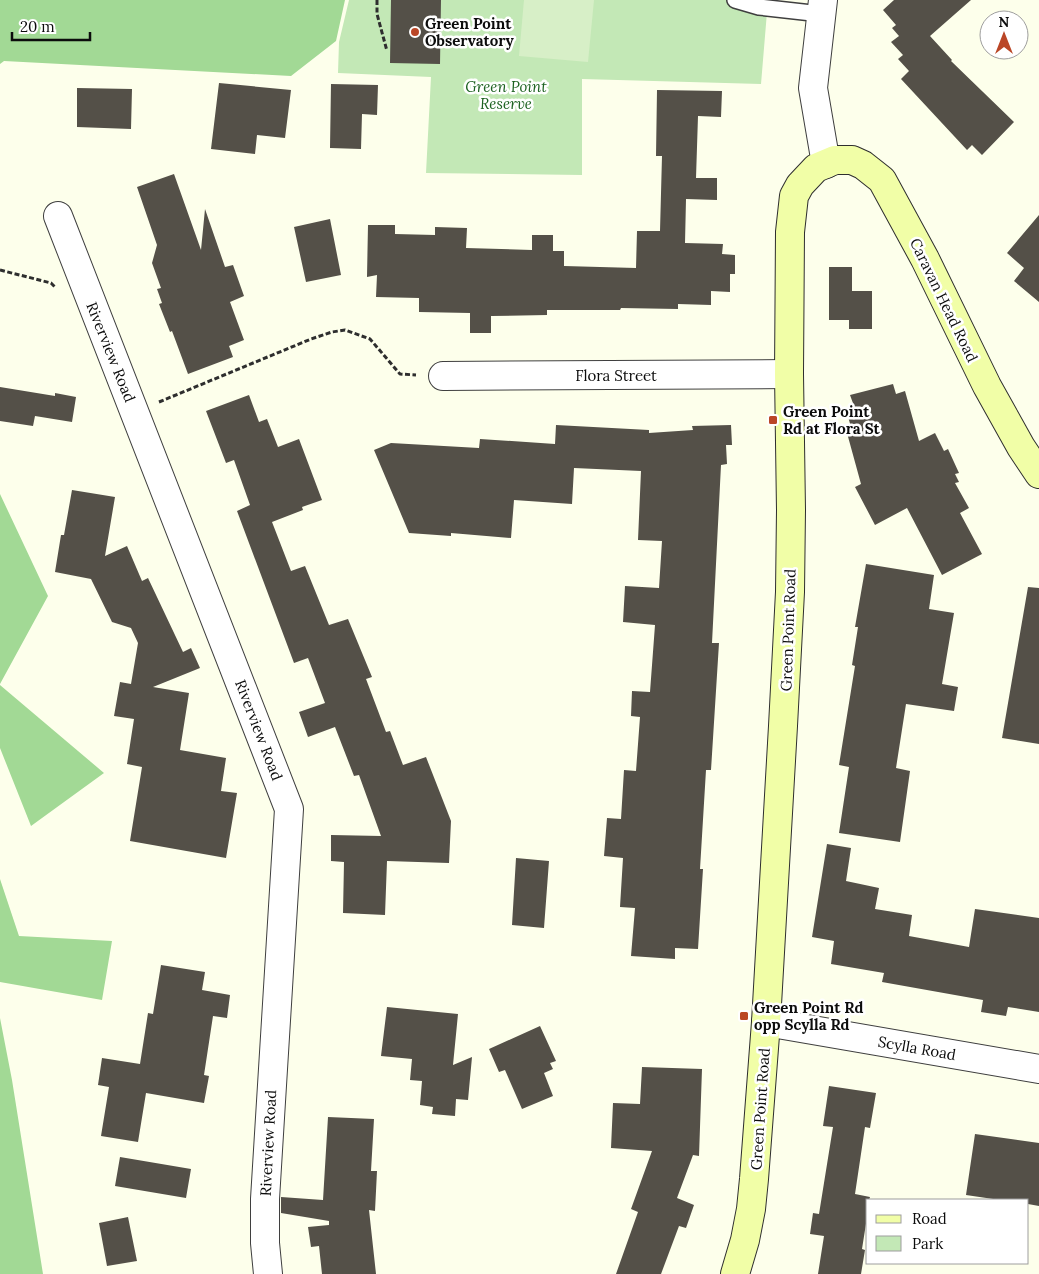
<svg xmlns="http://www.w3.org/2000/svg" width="1039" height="1274" font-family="Lora,serif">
	<rect width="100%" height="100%" fill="#fdffeb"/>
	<!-- green -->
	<path fill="#c3e8b6" d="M349,0H768L761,84L582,79V175L426,173L431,77L338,73L339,42Z"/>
	<!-- forest -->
	<path fill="#a2d995" d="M0,0H345L336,41L291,76L4,61L0,64Z
		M0,494L48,596L0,684Z
		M0,685L104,773L31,826L0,748Z
		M0,879L19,936L112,941L102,1000L0,982Z
		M0,1018L12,1080L43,1274H0Z"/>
	<!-- pitch -->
	<path fill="#d7efc7" d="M524,0H594L588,62L519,56Z"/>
	<!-- building -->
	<path fill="#545048" d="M391,0H441L440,64L390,63Z
		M894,0H971L930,36L952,60L951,61L1014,122L982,155L972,145L967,150L901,79L909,71L898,59L903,55L891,42L899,36L892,28L896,25L883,10Z
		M219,83L291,90L285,138L257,135L255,154L211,149Z
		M331,84L378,85L377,115L362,114L361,149L330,148Z
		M77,88L132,89L131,129L77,127Z
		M657,90L722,91L721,117L698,116L696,178H717V200L686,199L685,243L723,244L722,254L735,255V274H730V292L711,291V305L678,304V309L621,308L620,310H547V315L491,316V333H470V313L419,312V298L376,297L377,275L367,277L368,225H395V234L435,235V227L467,228L466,248L532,250V235H553V251H564V266L636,268L637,231H660L662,156H656Z
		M174,174L201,250L205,209L225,267L233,265L244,296L230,302L244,340L229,346L233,357L188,374L172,331L170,332L159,304L162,303L157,289L161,288L152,263L157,245L137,187Z
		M1039,215V302L1014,281L1024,268L1007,253Z
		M330,219L341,275L306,282L294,227Z
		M829,267H852V291H872V329H849V320H829Z
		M893,384L896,394L905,391L919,441L935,433L944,451L948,449L959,473L955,474L959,482L955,483L969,508L960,513L982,554L942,575L907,508L875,525L855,487L861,484L847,433L852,431L846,409L854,406L850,395Z
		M0,387L55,396V393L76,397L72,422L35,416L33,426L0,421Z
		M249,395L259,422L267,419L278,447L299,439L322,500L302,507L303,510L272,522L291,571L305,566L329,625L348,619L372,677L366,679L386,732L390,731L403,765L426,757L451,821L449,863L387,861L385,915L343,913L344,862L331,861V835L381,836L359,775L354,776L335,727L308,737L299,712L325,703L308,658L294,663L237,511L250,505L234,460L226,463L206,411Z
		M556,425L649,430V433L693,430L692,426L731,425L732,445H726L727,464L721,465L712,643H719L711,770H706L700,869H703L698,949L675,948V959L631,956L635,908L620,907L623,858L604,856L607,818L621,819L624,770L636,771L640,717L631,716L632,691L650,692L655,625L623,622L625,586L659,588L662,541L638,540L641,471L574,468L572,504L514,500L511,538L451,533V536L409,533L374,450L391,443L479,448L480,439L555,444Z
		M72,490L115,497L105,556L127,546L142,581L148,578L183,652L191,648L200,668L153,687L189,693L180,750L226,758L221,791L237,793L226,858L130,841L142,767L127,764L134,719L114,716L120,682L131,684L138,643L131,628L112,622L91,579L55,572L61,535H64Z
		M866,564L934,575L929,609L954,613L942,684L958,687L954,711L906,704L896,768L910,771L900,842L839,833L849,767L839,765L855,666L852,665L858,627H855Z
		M1028,587L1039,588V744L1002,738Z
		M827,844L851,848L846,881L879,888L875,909L912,915L909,936L969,947L975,909L1039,918V1012L1008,1007L1006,1016L981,1012L983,1000L882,982L884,973L831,964L834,941L812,937Z
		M516,858L549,861L544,928L512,925Z
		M161,965L205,972L202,990L230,995L227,1018L213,1016L204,1075L209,1076L204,1103L146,1093L138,1142L101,1136L109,1087L98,1085L102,1058L140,1064L148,1013L153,1014Z
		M387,1007L458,1014L453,1065L472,1057L468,1100L456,1099L455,1116L432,1114L433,1107L420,1105L422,1081L410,1080L412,1059L381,1056Z
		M540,1026L556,1061L550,1063L553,1069L544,1073L553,1096L522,1109L505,1070L499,1072L489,1049Z
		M642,1067L702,1069L699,1156L693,1155L677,1198L694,1205L686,1228L679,1226L661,1274H616L638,1212L631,1209L652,1151L611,1148L613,1103L640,1104Z
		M829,1086L876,1093L870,1128L865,1127L855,1194L870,1197L869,1200H868V1211L862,1249L865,1250L861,1274H818L824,1236L810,1234L813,1213L819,1214L833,1127L823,1126Z
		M328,1117L374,1119L371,1171H377L375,1211L369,1210L376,1274H322L319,1246L311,1247L308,1227L329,1225V1221L281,1213V1197L323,1200Z
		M975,1134L1039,1143V1206L1028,1204V1200H1000L966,1195Z
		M120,1157L191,1169L186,1198L115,1186Z
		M128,1217L137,1261L107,1266L99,1223Z"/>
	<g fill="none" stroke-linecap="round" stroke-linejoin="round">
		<!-- lane casing -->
		<g stroke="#3f3f3f" stroke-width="18">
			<path id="lane" d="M735,0L759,7L821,14"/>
		</g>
		<!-- street casing -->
		<g stroke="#3f3f3f" stroke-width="30">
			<path id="street" d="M823,0L813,88L826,164
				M58,216L289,809L265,1199V1243L268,1274
				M443,376L789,374
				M766,1022L1039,1069"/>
		</g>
		<!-- secondary casing -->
		<g stroke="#2e2e2e" stroke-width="30">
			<path id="secondary" d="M735,1274L745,1240L751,1209L754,1179L766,1022L783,726L790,592L791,510L789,374L790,232L794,196L800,185L816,168L835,160H852L863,165L882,180L925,259L987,386L1021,447L1039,474"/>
		</g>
		<!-- path -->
		<path stroke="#2e2e2e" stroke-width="3" stroke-dasharray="5 2.5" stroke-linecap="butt" d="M377,0V14L387,51
			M0,270L51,283L55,287
			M159,402L311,339L332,332L345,330L370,339L400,374L416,375"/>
		<!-- lane -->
		<use href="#lane" stroke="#fff" stroke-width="15"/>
		<!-- street -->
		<use href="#street" stroke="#fff" stroke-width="28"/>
		<!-- secondary -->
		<use href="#secondary" stroke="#f1fea7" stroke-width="28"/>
	</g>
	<!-- markers -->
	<g fill="#ba4626" stroke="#fff" stroke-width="2">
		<circle cx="415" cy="32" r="5"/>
		<rect x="768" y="415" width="10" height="10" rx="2.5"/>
		<rect x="739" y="1011" width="10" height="10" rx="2.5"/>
	</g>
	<g text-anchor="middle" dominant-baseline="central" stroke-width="5" stroke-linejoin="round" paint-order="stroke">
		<!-- poi labels -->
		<g font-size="15" font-weight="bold" fill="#0c0c0c" stroke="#fff" text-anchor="start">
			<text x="425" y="23">Green Point<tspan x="425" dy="17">Observatory</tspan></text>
			<text x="783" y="411">Green Point<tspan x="783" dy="17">Rd at Flora St</tspan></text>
			<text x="754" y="1007">Green Point Rd<tspan x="754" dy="17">opp Scylla Rd</tspan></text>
		</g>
		<!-- park labels -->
		<g font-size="15" font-style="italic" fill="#1d6221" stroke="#fff">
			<text x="506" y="86">Green Point<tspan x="506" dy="17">Reserve</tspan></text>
		</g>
		<!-- street labels -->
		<g font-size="15" fill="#0c0c0c" stroke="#fff">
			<text transform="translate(944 300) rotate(64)">Caravan Head Road</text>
			<text transform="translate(111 352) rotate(68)">Riverview Road</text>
			<text x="616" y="375">Flora Street</text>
			<text transform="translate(788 630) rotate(-88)">Green Point Road</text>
			<text transform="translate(259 730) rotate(69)">Riverview Road</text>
			<text transform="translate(917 1048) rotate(10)">Scylla Road</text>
			<text transform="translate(760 1109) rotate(-86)">Green Point Road</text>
			<text transform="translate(268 1143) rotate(-87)">Riverview Road</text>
		</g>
	</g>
	<!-- legend -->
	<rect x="866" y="1199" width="162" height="65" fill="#ffffff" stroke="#9e9e9e"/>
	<rect x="876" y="1215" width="25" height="8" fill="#f1fea7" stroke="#9e9e9e"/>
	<text x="912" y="1224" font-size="15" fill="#0c0c0c">Road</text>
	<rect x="876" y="1236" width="25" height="15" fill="#c3e8b6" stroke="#9e9e9e"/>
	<text x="912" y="1249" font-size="15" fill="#0c0c0c">Park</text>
	<!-- north arrow -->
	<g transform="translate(1004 35)"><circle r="24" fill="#ffffff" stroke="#9e9e9e"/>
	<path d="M0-4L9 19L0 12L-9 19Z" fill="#ba4626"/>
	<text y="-8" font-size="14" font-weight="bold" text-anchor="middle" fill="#0c0c0c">N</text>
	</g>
	<!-- scale -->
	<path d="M12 32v8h78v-8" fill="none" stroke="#0c0c0c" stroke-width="2.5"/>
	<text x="20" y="32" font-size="15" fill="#0c0c0c" stroke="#ffffff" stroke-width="4" paint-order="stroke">20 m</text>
</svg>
